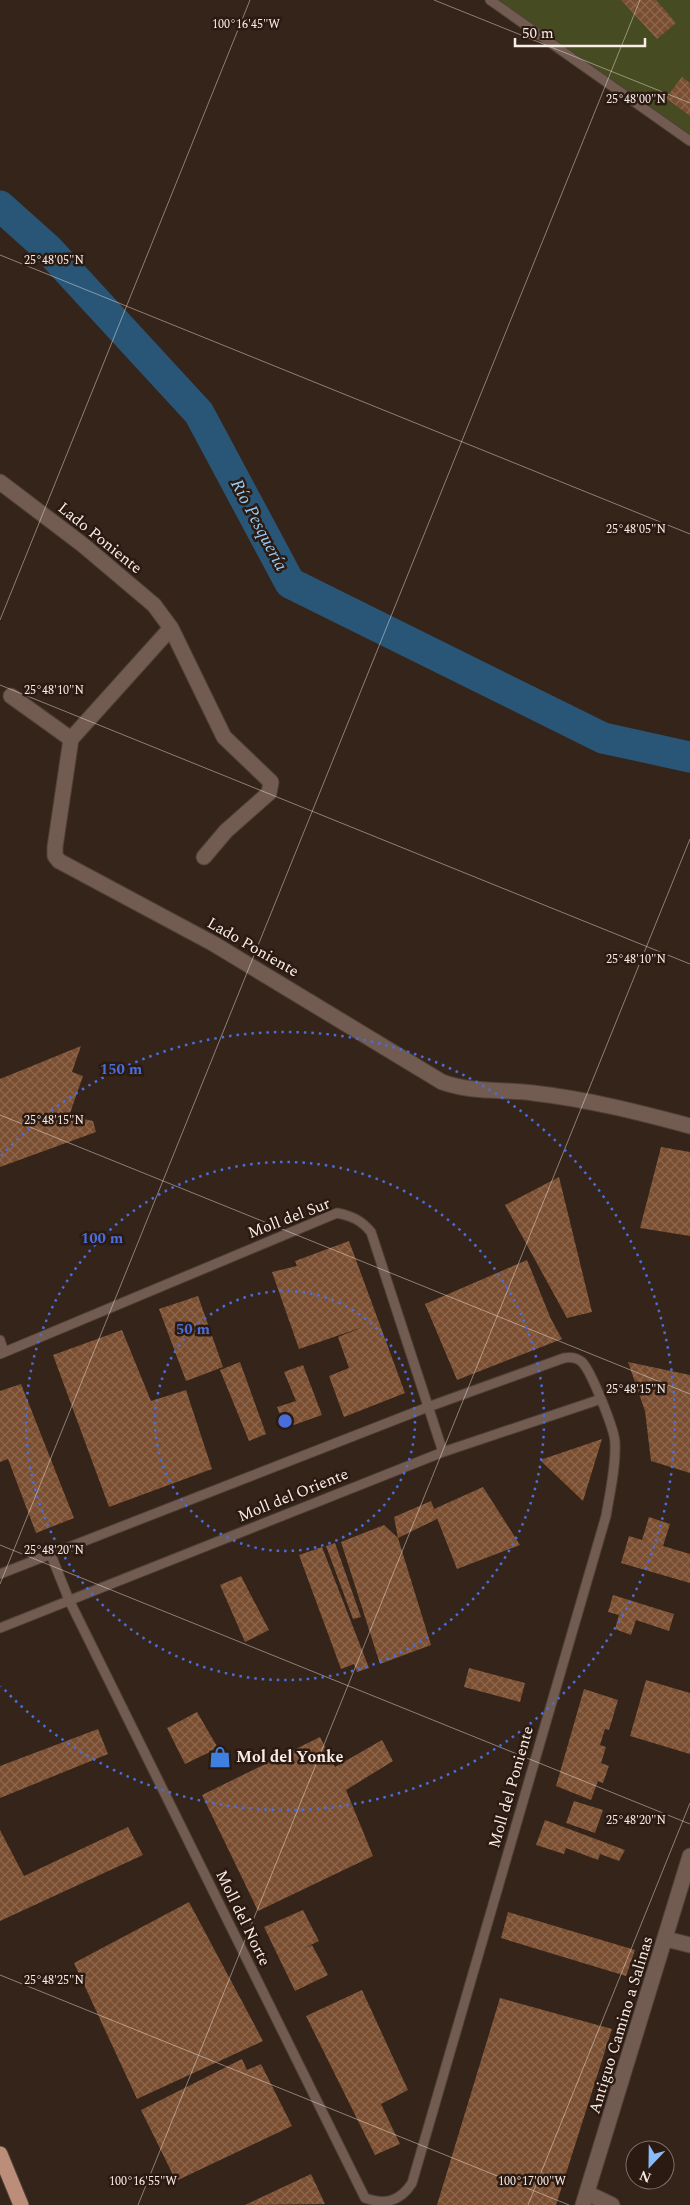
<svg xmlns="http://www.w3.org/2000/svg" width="690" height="2205" font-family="Spectral,serif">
	<defs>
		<pattern id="building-cross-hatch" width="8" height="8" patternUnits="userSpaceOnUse" patternTransform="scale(1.25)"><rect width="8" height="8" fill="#7a4e30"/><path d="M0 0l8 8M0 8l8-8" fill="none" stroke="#8e684e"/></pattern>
	</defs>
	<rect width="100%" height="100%" fill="#35241a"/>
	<!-- grass -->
	<path fill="#474b22" d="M492,0H690V139Z"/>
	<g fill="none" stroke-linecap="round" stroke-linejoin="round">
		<!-- river -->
		<path stroke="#295677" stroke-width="31" d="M0,206L48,249L199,413L290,583L603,738L690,757"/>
	</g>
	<!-- building -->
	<path fill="url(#building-cross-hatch)" d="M621,0H656L676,23L657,39Z
		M682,77L690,83V116L666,98Z
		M81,1046L72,1072L83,1076L69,1116L93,1121L96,1132L0,1167V1079Z
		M661,1147L690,1152V1236L640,1228Z
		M559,1177L592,1312L567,1318L505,1205Z
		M349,1241L405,1393L344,1417L329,1376L349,1368L338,1337L363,1327L299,1349L272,1272L297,1266L295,1261Z
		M527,1260L551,1319L562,1339L457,1380L425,1304Z
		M198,1296L223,1367L186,1381L159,1309Z
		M122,1330L151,1401L186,1390L212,1469L109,1507L53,1355Z
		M240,1362L266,1434L249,1441L220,1370Z
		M628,1362L690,1375V1473L651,1461L645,1411Z
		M303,1365L322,1415L285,1428L277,1407L296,1401L284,1372Z
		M21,1384L74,1518L36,1533L8,1459L0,1462V1391Z
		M602,1439L583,1501L540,1460Z
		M483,1487L520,1545L457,1569L435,1513L437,1519L398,1538L394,1517L431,1501L434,1509Z
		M649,1517L670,1524L663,1546L690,1554V1583L621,1563L629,1536L642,1540Z
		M384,1525L398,1538L431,1645L380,1664L341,1542Z
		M335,1543L361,1617L353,1619L326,1546Z
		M322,1547L369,1668L357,1672L354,1664L341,1669L299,1555Z
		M241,1576L269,1630L245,1642L220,1585Z
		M613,1595L674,1614L669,1631L636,1620L631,1635L615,1629L619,1615L608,1612Z
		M469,1668L525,1683L520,1702L464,1687Z
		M646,1680L690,1693V1754L630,1736Z
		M584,1689L618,1700L609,1730L605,1729L600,1745L606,1747L601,1763L609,1766L603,1783L598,1781L591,1800L556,1786Z
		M197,1712L218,1748L185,1764L167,1728Z
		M98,1729L108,1754L0,1798V1766Z
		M320,1737L335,1767L382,1740L393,1761L346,1790L373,1856L258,1911L202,1795Z
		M574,1801L603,1810L595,1833L566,1823Z
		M545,1820L625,1850L619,1861L600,1854L598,1860L566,1848L564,1854L536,1845Z
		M128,1827L143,1855L0,1921V1830L24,1876Z
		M189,1902L263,2041L137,2099L74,1963Z
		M303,1910L319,1941L302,1949L312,1945L328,1975L295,1991L264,1927Z
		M508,1912L635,1950L626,1976L501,1938Z
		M362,1990L408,2090L381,2104L400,2144L375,2155L306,2016Z
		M500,1998L612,2029L556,2205H437Z
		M242,2059L247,2070L261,2064L292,2126L176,2181L141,2110Z
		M311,2174L325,2204L245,2205Z"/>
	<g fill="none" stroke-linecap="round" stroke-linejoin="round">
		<!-- lane casing -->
		<g stroke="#504037" stroke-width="11">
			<path id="lane" d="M490,0L690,141
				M0,1340L4,1352
				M0,1354L337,1213C352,1216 361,1220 371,1232L443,1452
				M0,1574L428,1407L564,1358C570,1357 577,1358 582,1362C591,1371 615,1430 615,1443C616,1467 610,1492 606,1516L412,2183C400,2202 384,2205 365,2198L69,1600L51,1555
				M0,1628L443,1452L601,1399"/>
		</g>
		<!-- street casing -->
		<g stroke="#504037" stroke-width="17">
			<path id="street" d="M0,482L83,545L154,605L171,628L224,737L271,782L269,793L226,831L204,857
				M171,628L71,739L55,847V856L59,861L214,944L442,1082C472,1093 503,1089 533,1093C586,1099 638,1112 690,1126
				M11,696L71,739
				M666,1939L690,1945
				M587,2193L612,2205
				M583,2205L690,1856"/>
		</g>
		<!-- primary casing -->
		<g stroke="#504037" stroke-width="17">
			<path id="primary" d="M0,2154L21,2205"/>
		</g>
		<!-- lane -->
		<use href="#lane" stroke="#725c52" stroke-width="9"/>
		<!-- street -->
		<use href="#street" stroke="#725c52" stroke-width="15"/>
		<!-- primary -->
		<use href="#primary" stroke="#bc8e7a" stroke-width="15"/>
	</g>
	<!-- ticks -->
	<path fill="none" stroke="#f9ede7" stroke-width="1" stroke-opacity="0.45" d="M434,0L690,103M0,255L690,534M0,620L250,0M0,685L690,964M0,1115L690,1394M0,1545L690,1824M0,1584L640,0M0,1975L569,2205M138,2205L690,839M528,2205L690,1803"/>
	<!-- distance rings -->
	<g fill="none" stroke="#496edb" stroke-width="2.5" stroke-dasharray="2.5 5">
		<circle cx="285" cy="1421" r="130"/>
		<circle cx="285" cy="1421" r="259"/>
		<path d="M1 1156A389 389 0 1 1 1 1686"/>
	</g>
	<!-- icons -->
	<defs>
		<g id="shop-bare" transform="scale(1.725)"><path d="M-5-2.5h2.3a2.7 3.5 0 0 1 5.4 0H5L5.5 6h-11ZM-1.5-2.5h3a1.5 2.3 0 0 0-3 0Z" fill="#3f7fe0" stroke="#2b1a11" stroke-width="2.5" paint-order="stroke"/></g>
	</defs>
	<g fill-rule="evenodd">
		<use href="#shop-bare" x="220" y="1757"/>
	</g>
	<g text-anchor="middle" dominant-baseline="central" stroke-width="5" stroke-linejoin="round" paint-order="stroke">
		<!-- street labels -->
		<g font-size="16" fill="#f9ede7" stroke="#2b1a11">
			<text transform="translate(100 538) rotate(39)">Lado Poniente</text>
			<text transform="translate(253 947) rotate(30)">Lado Poniente</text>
			<text transform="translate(289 1218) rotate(-21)">Moll del Sur</text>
			<text transform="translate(293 1495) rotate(-22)">Moll del Oriente</text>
			<text transform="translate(511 1787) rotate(-74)">Moll del Poniente</text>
			<text transform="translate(243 1918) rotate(64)">Moll del Norte</text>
			<text transform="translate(621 2025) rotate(-73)">Antiguo Camino a Salinas</text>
		</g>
		<!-- poi labels -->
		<g font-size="16" font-weight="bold" fill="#f9ede7" stroke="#2b1a11" text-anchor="start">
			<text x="236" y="1757">Mol del Yonke</text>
		</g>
		<!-- water labels -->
		<g font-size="18" font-style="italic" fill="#96cdf8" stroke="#2b1a11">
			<text transform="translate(259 525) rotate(62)">Río Pesquería</text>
		</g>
	</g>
	<g font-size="12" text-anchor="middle" fill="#f9ede7" stroke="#2b1a11" stroke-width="5" stroke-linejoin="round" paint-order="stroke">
		<text x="246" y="28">100°16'45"W</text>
		<text x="636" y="103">25°48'00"N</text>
		<text x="54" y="264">25°48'05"N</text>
		<text x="636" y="533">25°48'05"N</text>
		<text x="54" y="694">25°48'10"N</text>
		<text x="636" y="963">25°48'10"N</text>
		<text x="54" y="1124">25°48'15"N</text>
		<text x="636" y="1393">25°48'15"N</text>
		<text x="54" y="1554">25°48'20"N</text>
		<text x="636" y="1824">25°48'20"N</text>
		<text x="54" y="1984">25°48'25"N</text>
		<text x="143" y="2185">100°16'55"W</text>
		<text x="532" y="2185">100°17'00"W</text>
	</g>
	<circle cx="285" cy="1421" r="8" fill="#496edb" stroke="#2b1a11" stroke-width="2.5"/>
	<g font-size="15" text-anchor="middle" font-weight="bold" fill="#496edb" stroke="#2b1a11" stroke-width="5" stroke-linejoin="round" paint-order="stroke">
		<text x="121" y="1074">150 m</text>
		<text x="102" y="1243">100 m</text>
		<text x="193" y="1334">50 m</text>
	</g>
	<!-- north arrow -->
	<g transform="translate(650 2165) rotate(202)"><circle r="24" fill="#2b1a11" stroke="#7d6e67"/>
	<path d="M0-4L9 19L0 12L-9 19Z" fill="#87bbfb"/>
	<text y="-8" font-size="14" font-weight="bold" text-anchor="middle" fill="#f9ede7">N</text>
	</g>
	<!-- scale -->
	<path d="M515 38v8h130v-8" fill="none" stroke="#f9ede7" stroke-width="2.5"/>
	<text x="522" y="38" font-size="15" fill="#f9ede7" stroke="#2b1a11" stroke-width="4" paint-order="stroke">50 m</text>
</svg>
